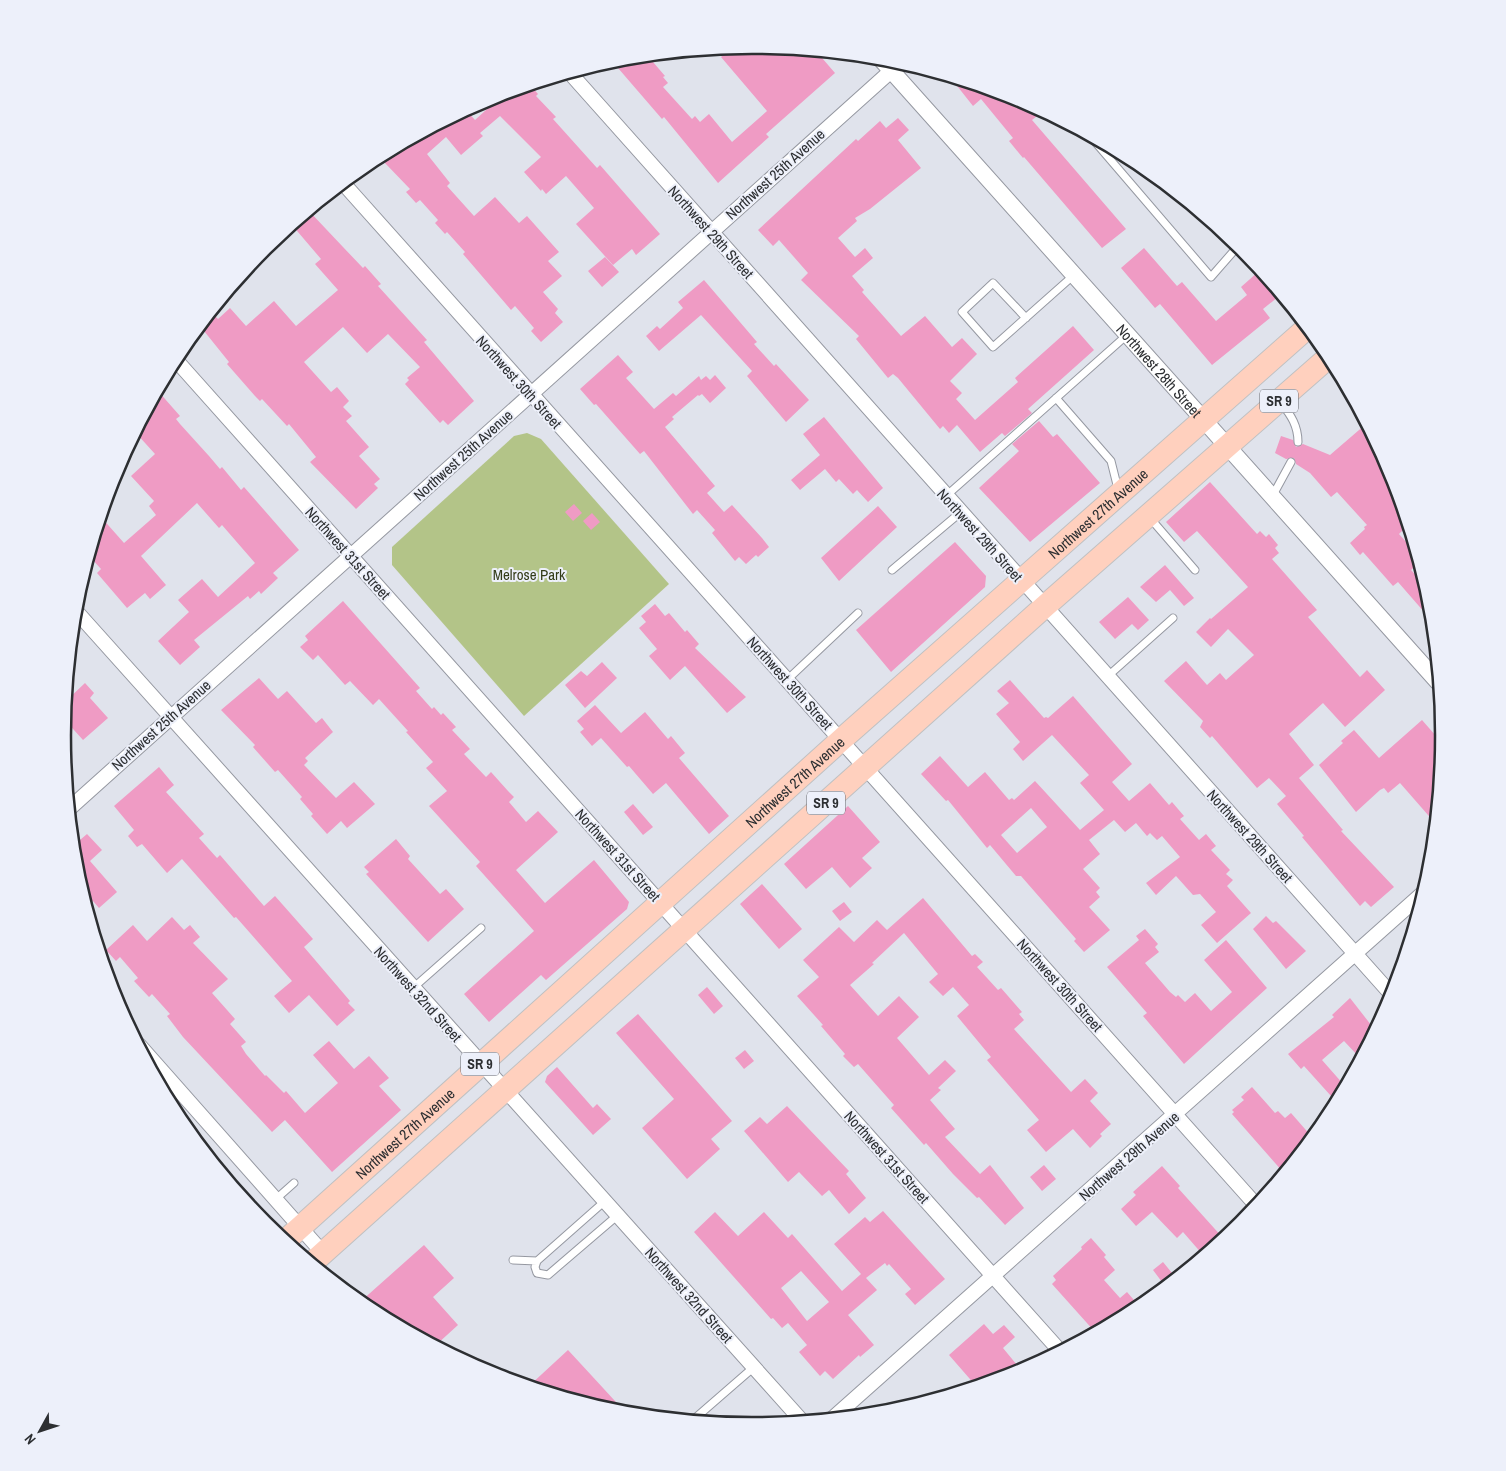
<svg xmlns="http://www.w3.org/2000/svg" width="1506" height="1471" font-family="'Archivo Narrow',sans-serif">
	<rect width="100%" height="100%" fill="#e0e3ec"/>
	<!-- green -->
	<path fill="#b3c488" d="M527,433L541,439L669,584L524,716L392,565V547L514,436Z"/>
	<!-- building -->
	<path fill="#ef9bc4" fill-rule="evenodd" d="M753,45L816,51L835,73L766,134L769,137L718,183L664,117L662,119L618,68L620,66L614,59L647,55L665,76L663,77L668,83L663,87L692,119L695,116L700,122L709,114L732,142L767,111L721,57L733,47Z
		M950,77L1024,101L1037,116L1032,120L1126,229L1102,248L1024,157L1023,158L1009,141L1013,138L981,99L973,106Z
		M530,85L538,94L536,96L556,117L553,119L597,168L600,165L660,234L636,255L632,249L613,265L576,224L594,208L566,176L546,194L542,189L541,191L524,172L541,157L500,116L480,133L483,136L461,155L446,137L427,154L450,183L447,186L474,216L495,197L519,223L527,216L559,252L548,261L562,276L543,292L558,309L555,313L563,322L541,342L531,331L534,328L515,306L511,310L463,254L465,252L447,232L445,234L435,223L438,220L420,200L416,203L406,192L410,189L384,162L386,161L381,155L466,110L475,120L506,92Z
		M898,118L909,130L898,140L921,168L870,209L855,218L857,221L838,238L855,257L865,248L873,258L852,276L864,290L862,292L901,336L925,316L952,347L962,338L977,354L950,381L962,393L956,399L975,420L1018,382L1015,378L1073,326L1094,350L1028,409L1032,413L1005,436L1002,433L980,452L957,425L949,433L943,426L940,429L898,378L893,374L888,378L856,339L859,336L801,280L808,273L779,240L773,246L758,230L856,139L858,141L880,121L886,128Z
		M309,211L343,247L363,268L365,266L381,284L378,286L427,340L424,342L474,401L448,425L443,420L440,423L405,384L409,380L407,378L420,367L388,334L367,353L343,327L304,362L331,392L337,387L349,401L343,407L352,416L346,421L369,447L359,456L380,479L374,484L378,488L356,509L310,462L316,457L289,424L287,426L262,399L260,401L255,396L227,364L229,362L200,326L211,312L218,319L230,308L246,326L274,301L296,326L338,290L315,264L321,259L292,225Z
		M1144,248L1177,286L1182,282L1216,321L1247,295L1241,287L1258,272L1262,277L1264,275L1275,289L1273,291L1278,297L1263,309L1270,318L1212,365L1160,304L1155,308L1121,268Z
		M605,257L619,272L602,287L588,271Z
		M704,280L757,342L754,344L774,366L776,364L809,400L786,422L747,376L752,371L701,315L659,351L646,336L657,326L660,329L683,308L678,302Z
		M618,355L633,372L626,378L654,409L673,393L676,396L699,376L701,380L706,376L710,380L715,375L726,388L710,403L702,394L699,396L698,395L672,417L674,419L665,427L715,486L707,493L724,512L732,505L762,538L769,547L758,557L756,555L746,564L739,557L735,561L712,533L715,530L697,510L693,514L644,451L640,454L596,404L594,405L580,389Z
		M158,391L180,416L176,419L180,424L209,456L220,469L222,467L241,490L244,487L299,550L273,573L278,578L261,594L259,591L250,599L248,596L194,640L200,647L180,665L158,641L189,612L178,600L202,579L218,597L255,563L222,525L219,528L197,503L141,556L166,585L150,599L145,593L127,608L97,573L101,569L92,559L96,556L91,550L101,517L124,543L156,515L149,506L154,501L131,476L155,454L136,433Z
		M824,417L883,488L868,502L857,490L853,494L839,479L836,482L825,469L800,490L791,480L820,455L803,434Z
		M1039,421L1053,437L1057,434L1100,483L1030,542L979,488L1019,451L1012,444Z
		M1366,424L1372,436L1369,438L1380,451L1391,472L1407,526L1399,534L1415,552L1419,563L1411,570L1426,586L1432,621L1398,582L1393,586L1363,552L1360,555L1350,543L1365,529L1364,527L1367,525L1337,492L1331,497L1310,473L1296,464L1294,458L1286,459L1275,453L1281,436L1293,440L1296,447L1303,444L1330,455Z
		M1210,482L1257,534L1260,531L1266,537L1269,534L1278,545L1275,548L1279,553L1272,559L1317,610L1308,617L1360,677L1367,670L1385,690L1345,727L1323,703L1289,734L1314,765L1299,778L1343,830L1341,831L1394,887L1371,907L1365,901L1360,906L1302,837L1304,836L1277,804L1286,796L1269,778L1257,788L1212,736L1210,738L1200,727L1203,721L1164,681L1186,661L1207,685L1220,673L1226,680L1254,655L1228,629L1211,647L1196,632L1210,618L1211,619L1248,587L1197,531L1184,542L1166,522Z
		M574,504L582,513L573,521L565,512Z
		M878,506L897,527L839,581L821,558Z
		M592,513L600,522L591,530L583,521Z
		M955,542L986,576L985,587L891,672L856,630Z
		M1165,565L1194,598L1184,606L1170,590L1156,602L1140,587Z
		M1128,597L1149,620L1138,630L1132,624L1115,639L1099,622Z
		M343,601L420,688L416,691L432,709L434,707L441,715L443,713L456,727L452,730L470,749L464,754L486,777L491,772L508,791L514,797L509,802L526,822L538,811L558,832L516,870L545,903L594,860L629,902L627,909L546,980L541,975L489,1022L464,994L534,931L476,866L480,862L429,806L447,791L426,768L433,762L406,732L408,731L379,699L373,705L350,681L345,685L318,655L313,660L300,647L308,640L305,636Z
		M655,604L665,616L669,613L685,632L687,630L699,644L695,648L746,697L727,713L685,666L670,680L649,656L657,649L639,628L646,622L641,616Z
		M602,662L617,678L585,708L565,685L581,671L587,676Z
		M259,678L278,699L287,691L316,723L322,718L333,732L305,758L308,761L304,765L336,798L354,782L375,804L347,828L341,821L327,834L311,816L313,814L300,799L302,797L278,770L275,772L253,747L255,745L221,710Z
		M1010,680L1044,718L1046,717L1048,718L1073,696L1132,764L1112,782L1129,801L1150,783L1169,805L1172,802L1184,816L1180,819L1199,840L1206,834L1216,846L1211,850L1230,870L1226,874L1233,880L1227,886L1251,913L1217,943L1201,925L1216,912L1200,894L1193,895L1176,876L1156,895L1146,883L1180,857L1162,836L1157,840L1150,833L1147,836L1136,823L1125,832L1114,820L1089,840L1100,854L1083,869L1100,888L1096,892L1100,897L1089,907L1110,930L1084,952L1074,941L1076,939L1021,876H1016L990,845L987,848L948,800L946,801L921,774L940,756L968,787L985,772L1009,800L1012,798L1014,800L1035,781L1080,830L1104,810L1080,783L1089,775L1052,735L1023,761L1013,749L1020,742L996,714L1009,703L997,691ZM1031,808L1047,827L1017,853L1001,835Z
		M85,683L94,693L90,698L108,718L83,740L64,719L66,701Z
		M595,705L621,733L645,712L668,739L671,736L685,753L679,758L729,816L709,834L666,783L653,794L629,766L627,767L601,738L592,746L580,732L584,729L577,721Z
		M1422,720L1443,744L1435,823L1400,783L1388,793L1384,788L1380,790L1356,812L1319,765L1343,743L1341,741L1354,730L1379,758Z
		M159,767L174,785L166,792L204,834L199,838L217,858L220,855L264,906L275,896L313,939L304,947L350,1001L348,1003L355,1010L337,1026L309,995L289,1013L274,996L292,981L236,917L234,918L182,859L167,873L142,844L137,847L128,836L134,830L114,806Z
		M633,804L653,827L643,835L624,812Z
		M848,806L880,842L862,858L872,868L850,888L832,867L806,889L784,864Z
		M87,834L102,850L90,861L117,892L99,908L93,901L87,906L76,870L73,846Z
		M396,839L410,856L408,859L440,894L446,889L464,909L428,942L366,874L369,872L364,867Z
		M762,884L802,929L779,949L740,904Z
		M923,898L972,956L975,954L983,962L977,967L998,990L1001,988L1022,1012L1019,1014L1024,1020L1014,1029L1071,1092L1085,1079L1098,1093L1090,1101L1111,1124L1100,1134L1102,1136L1090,1148L1073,1129L1046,1152L1027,1130L1039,1120L987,1060L991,1057L957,1016L969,1005L953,987L943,996L929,982L938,974L904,933L872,963L874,964L850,985L878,1016L899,996L919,1017L897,1038L929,1075L945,1060L956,1071L938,1088L941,1090L930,1100L955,1129L945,1137L980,1174L990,1165L1024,1208L1005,1225L979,1197L977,1198L953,1174L926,1143L924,1145L891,1108L894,1105L858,1064L854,1067L843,1056L845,1054L821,1026L823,1025L797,996L819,977L803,960L839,927L854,942L877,920L887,930Z
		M844,902L852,912L840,921L832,911Z
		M1266,916L1273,923L1276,921L1306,951L1286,969L1253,929Z
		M172,917L184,930L190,925L200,937L193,943L228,979L212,993L235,1019L230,1024L246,1042L241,1046L246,1054L265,1076L266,1075L284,1093L286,1091L305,1113L338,1083L313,1055L329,1041L354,1069L369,1056L389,1078L379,1086L401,1110L332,1172L285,1120L272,1132L183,1037L167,1016L170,1014L152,994L149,997L134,981L138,978L120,957L116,961L106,950L133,925L147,941Z
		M1145,929L1158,944L1155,947L1159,952L1145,963L1170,992L1176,997L1178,995L1185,1002L1195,993L1211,1011L1232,992L1204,960L1226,940L1267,988L1184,1064L1143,1016L1147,1013L1107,967L1139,940L1136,936Z
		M707,987L723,1006L714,1014L698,995Z
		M1350,998L1375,1030L1360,1058L1344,1041L1322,1060L1344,1085L1331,1096L1304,1066L1301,1069L1288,1054L1334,1017L1332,1015Z
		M638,1014L732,1121L711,1139L720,1149L687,1179L642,1128L674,1099L616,1033Z
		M745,1050L754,1061L744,1069L735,1058Z
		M557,1067L593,1108L597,1104L611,1119L593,1135L545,1082L547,1076Z
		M1252,1087L1275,1113L1278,1111L1285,1118L1291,1113L1312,1137L1283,1172L1232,1114L1234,1112L1232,1110L1244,1100L1241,1097Z
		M787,1106L849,1171L846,1174L866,1198L849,1214L829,1190L822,1196L799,1172L788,1182L744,1131L760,1117L767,1124Z
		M1044,1165L1056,1179L1042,1191L1030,1177Z
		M1162,1166L1180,1186L1178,1188L1223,1238L1203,1255L1183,1232L1177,1238L1152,1212L1136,1226L1121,1209L1136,1195L1133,1192Z
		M883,1211L945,1279L915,1305L905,1294L911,1289L889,1264L887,1266L885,1263L866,1278L877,1290L848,1315L874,1345L860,1357L859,1355L833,1379L825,1371L820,1376L799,1352L807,1345L788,1323L782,1328L773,1318L771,1319L694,1232L715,1212L738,1236L764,1212L788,1238L792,1234L842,1291L861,1274L834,1244L865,1217L870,1222ZM801,1271L829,1302L807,1321L781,1288Z
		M1091,1238L1106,1255L1104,1257L1115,1270L1104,1280L1120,1298L1127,1292L1140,1307L1095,1332L1052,1284L1056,1280L1053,1276L1082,1249L1081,1247Z
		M424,1245L454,1278L433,1297L458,1325L436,1345L369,1309L360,1302Z
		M1163,1262L1172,1273L1162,1282L1153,1270Z
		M984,1324L993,1334L1004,1325L1015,1337L1003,1348L1022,1371L976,1386L949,1355Z
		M568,1350L592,1376L626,1413L529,1386Z"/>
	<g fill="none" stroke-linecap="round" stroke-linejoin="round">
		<!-- service casing -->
		<g stroke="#9598a1" stroke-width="9">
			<path id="service" d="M1090,136L1211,277L1239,245
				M1026,318L993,283L962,312L993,347L1074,275
				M1056,398L1111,461L1118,489
				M1281,403C1291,415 1298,426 1298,442
				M1273,495L1291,462
				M946,496L1127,335
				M1150,518L1195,570
				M892,570L961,512
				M1108,676L1173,618
				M788,679L858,613
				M413,988L481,928
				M276,1199L294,1183
				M605,1201L537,1261L535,1267L537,1273L548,1275L618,1215
				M513,1260L537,1261
				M693,1420L754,1367"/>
		</g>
		<!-- minor casing -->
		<g stroke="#9598a1" stroke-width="16">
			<path id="minor" d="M570,73L1392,995
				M343,183L1256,1205
				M175,359L1060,1351
				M75,610L802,1421
				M70,808L901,62
				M139,1045L323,1253
				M833,1418L1423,893"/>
		</g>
		<!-- tertiary casing -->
		<g stroke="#9598a1" stroke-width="18">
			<g id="tertiary">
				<path id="s1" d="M880,58L1438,682"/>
			</g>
		</g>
		<!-- trunk casing -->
		<g stroke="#c0c1c2" stroke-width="24">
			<g id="trunk">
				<path id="s2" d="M285,1241L841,740L1307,328"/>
				<path d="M312,1263L1044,607L1330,356"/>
			</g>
		</g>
		<!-- service -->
		<use href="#service" stroke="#fff" stroke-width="7"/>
		<!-- minor -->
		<use href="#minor" stroke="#fff" stroke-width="14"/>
		<!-- tertiary -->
		<use href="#tertiary" stroke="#fff" stroke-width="16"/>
		<!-- trunk -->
		<use href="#trunk" stroke="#ffd0be" stroke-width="22"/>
	</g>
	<g text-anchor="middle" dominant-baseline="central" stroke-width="4" stroke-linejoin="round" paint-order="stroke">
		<!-- shield labels -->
		<g fill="#edf0fa" stroke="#67696e" stroke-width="1">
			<rect x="1260" y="389.5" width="38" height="23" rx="4"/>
			<rect x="807" y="791.5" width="38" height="23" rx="4"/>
			<rect x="461" y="1052.5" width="38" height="23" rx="4"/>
		</g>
		<g font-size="14" font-weight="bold" fill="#2d2f32">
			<text x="1279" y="401">SR 9</text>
			<text x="826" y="803">SR 9</text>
			<text x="480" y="1064">SR 9</text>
		</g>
		<!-- street labels -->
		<g font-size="15" fill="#2d2f32" stroke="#edf0fa">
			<text transform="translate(775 174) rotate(-42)">Northwest 25th Avenue</text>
			<text transform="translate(711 232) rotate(48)">Northwest 29th Street</text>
			<text stroke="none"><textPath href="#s1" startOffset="419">Northwest 28th Street</textPath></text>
			<text transform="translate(519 382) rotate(48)">Northwest 30th Street</text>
			<text transform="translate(463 455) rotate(-42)">Northwest 25th Avenue</text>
			<text stroke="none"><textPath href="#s2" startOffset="1091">Northwest 27th Avenue</textPath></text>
			<text transform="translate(980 535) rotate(48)">Northwest 29th Street</text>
			<text transform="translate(348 553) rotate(48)">Northwest 31st Street</text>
			<text transform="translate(790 683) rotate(48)">Northwest 30th Street</text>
			<text transform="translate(161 725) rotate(-42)">Northwest 25th Avenue</text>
			<text stroke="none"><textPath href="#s2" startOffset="686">Northwest 27th Avenue</textPath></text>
			<text transform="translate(1250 836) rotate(48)">Northwest 29th Street</text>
			<text transform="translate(618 855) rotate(48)">Northwest 31st Street</text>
			<text transform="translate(1060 985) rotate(48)">Northwest 30th Street</text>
			<text transform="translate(418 994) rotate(48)">Northwest 32nd Street</text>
			<text stroke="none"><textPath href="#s2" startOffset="161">Northwest 27th Avenue</textPath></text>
			<text transform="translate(1129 1156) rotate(-41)">Northwest 29th Avenue</text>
			<text transform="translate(887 1157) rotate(48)">Northwest 31st Street</text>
			<text transform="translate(689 1295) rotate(48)">Northwest 32nd Street</text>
		</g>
		<!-- park labels -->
		<g font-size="15" fill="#333c18" stroke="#edf0fa">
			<text x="529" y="574">Melrose Park</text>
		</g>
	</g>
	<!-- crop -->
	<path d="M0 0H1506V1471H0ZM752 54H754A681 681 0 0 1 1435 735V736A681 681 0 0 1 754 1417H752A681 681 0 0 1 71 736V735A681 681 0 0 1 752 54Z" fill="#edf0fa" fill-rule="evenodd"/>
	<path fill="none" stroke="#2d2f32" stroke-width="2.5" d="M752 54H754A681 681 0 0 1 1435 735V736A681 681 0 0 1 754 1417H752A681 681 0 0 1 71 736V735A681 681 0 0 1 752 54Z"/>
	<!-- north arrow -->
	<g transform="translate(40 1431) rotate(230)" stroke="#edf0fa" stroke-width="4" paint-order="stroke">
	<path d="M0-4L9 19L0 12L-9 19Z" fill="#2d2f32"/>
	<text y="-8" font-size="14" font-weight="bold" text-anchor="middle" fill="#2d2f32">N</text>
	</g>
</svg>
